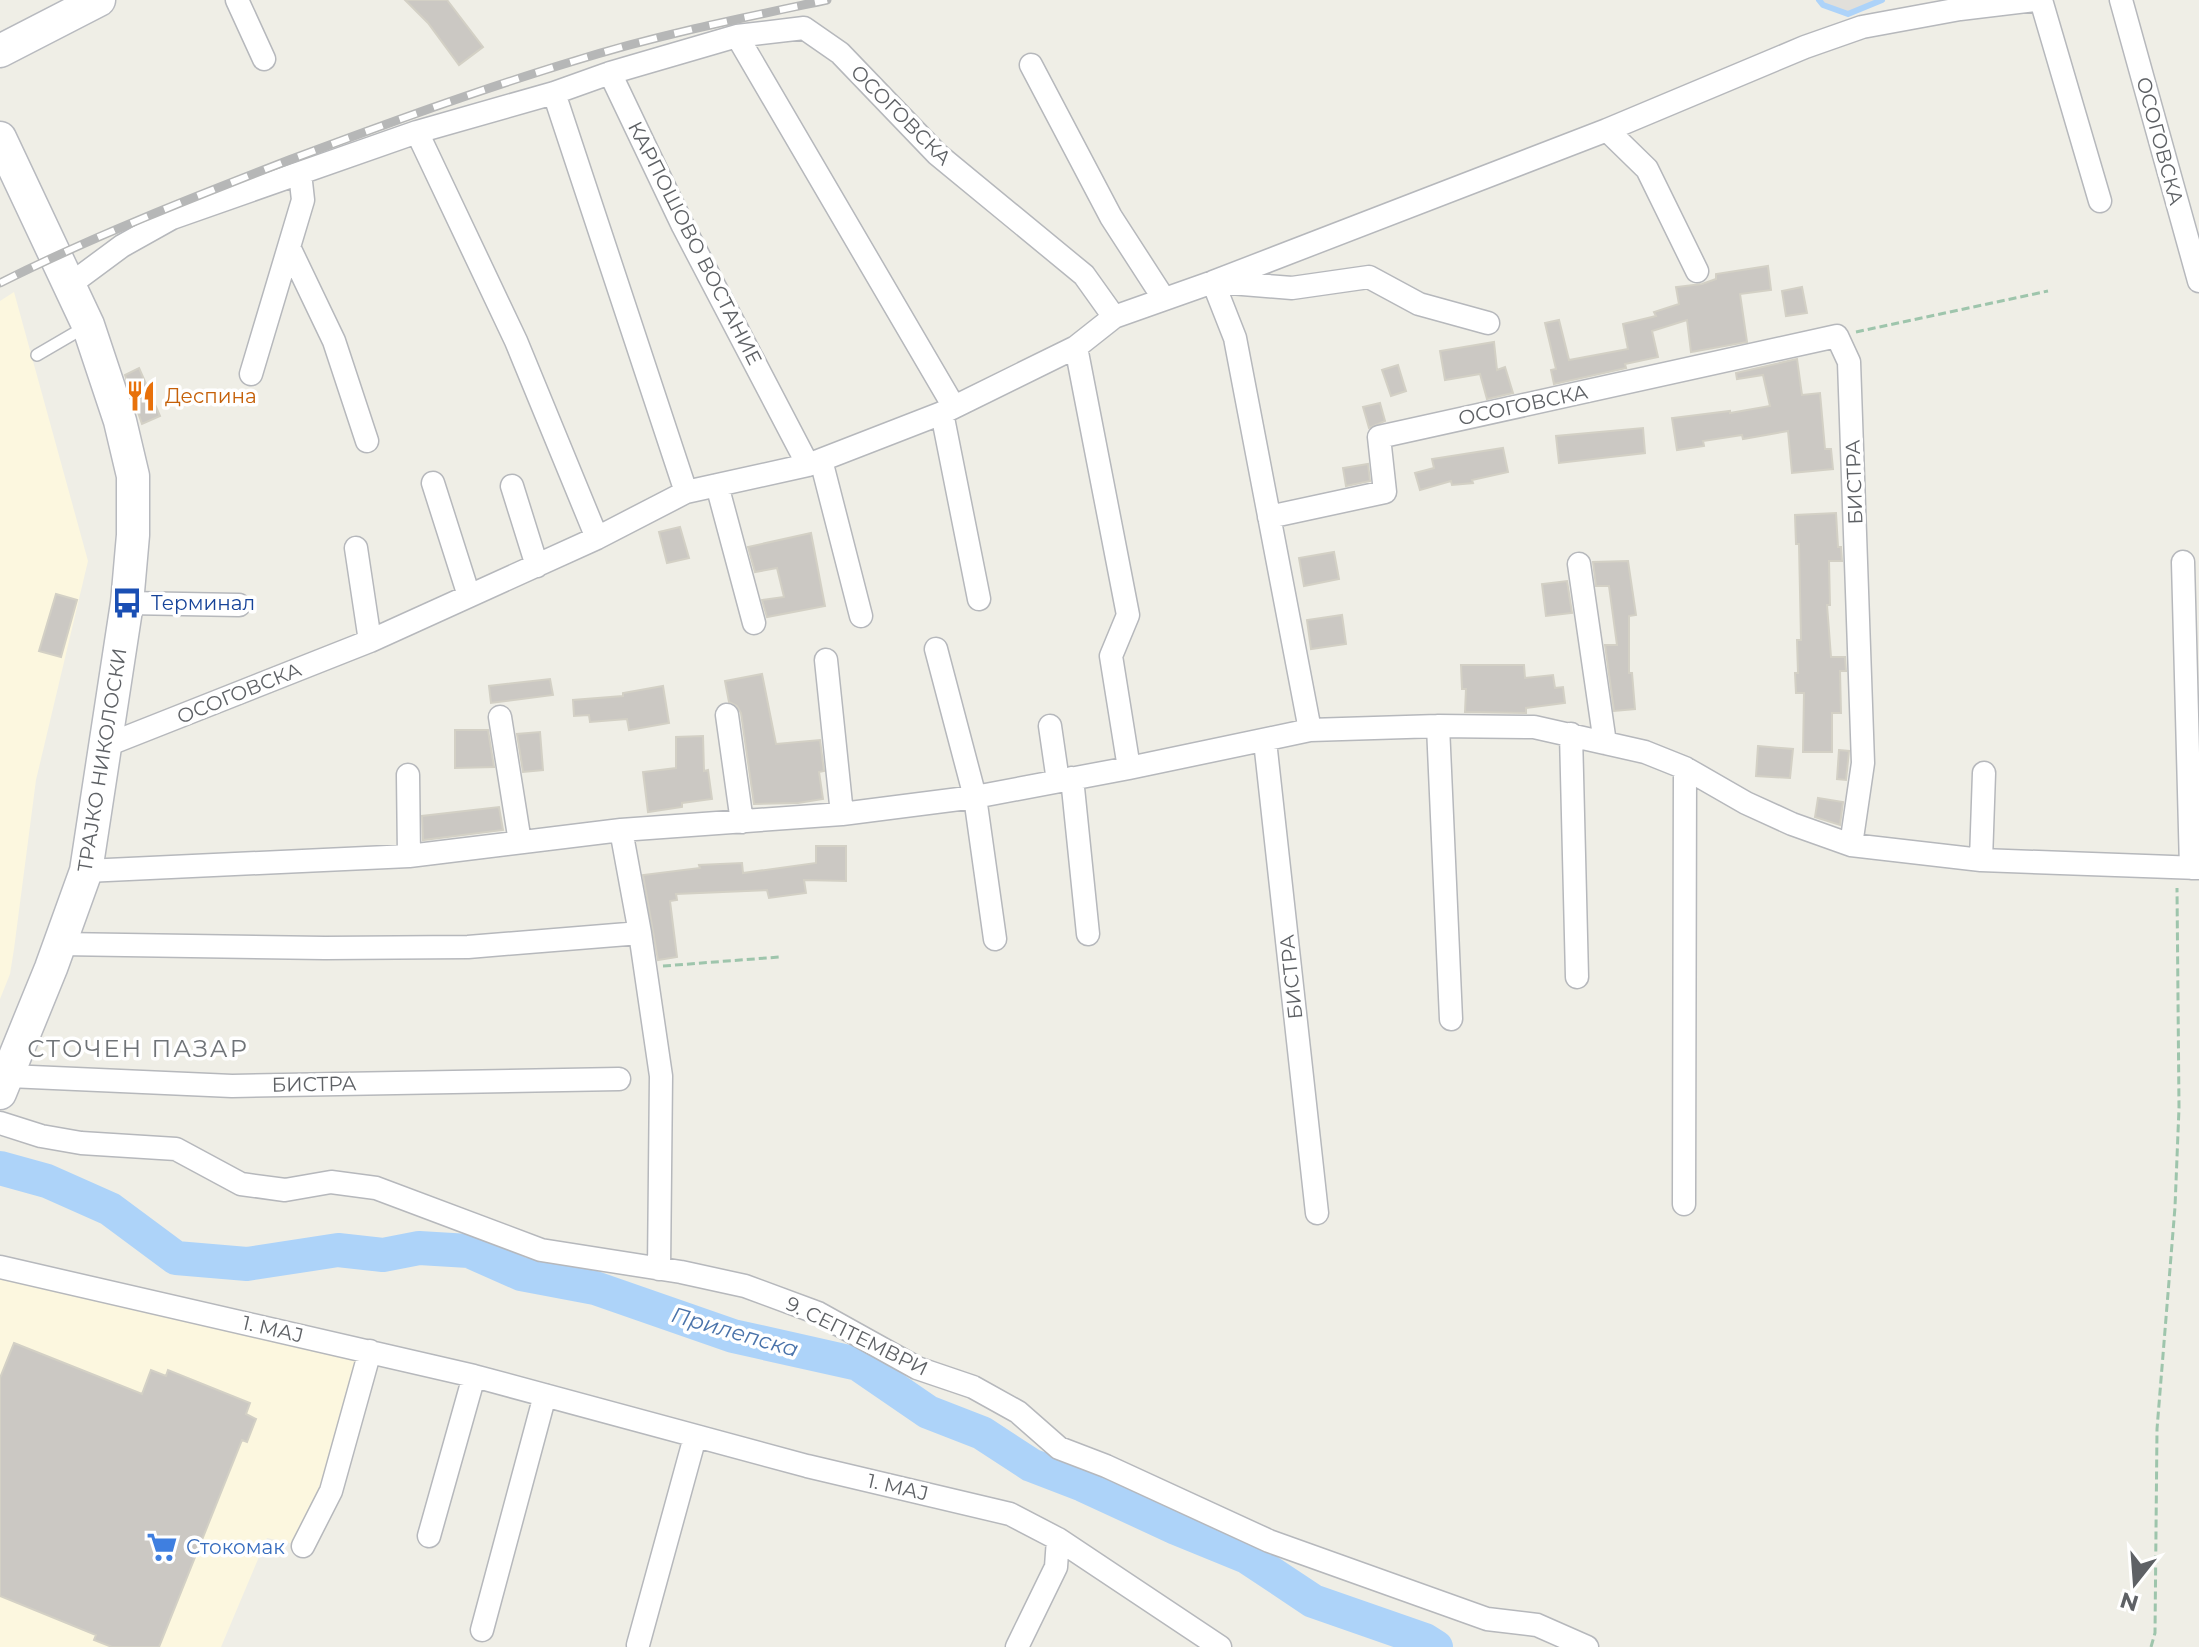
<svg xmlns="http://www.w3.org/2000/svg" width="2199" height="1647" font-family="Montserrat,sans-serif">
	<rect width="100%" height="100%" fill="#efeee6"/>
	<!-- commercial -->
	<path fill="#fcf7df" d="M14,292L88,561L36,780L14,949L10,974L0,999V301Z
		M0,1267L370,1351L303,1546L267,1538L221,1647H0Z"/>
	<!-- industrial -->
	<path fill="#e1dfda" d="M1819,0H1882L1848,14L1823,5Z"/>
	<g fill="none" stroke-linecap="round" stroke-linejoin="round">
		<!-- stream -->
		<path stroke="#add3f9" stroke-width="6" d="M1819,0L1823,5L1848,14L1882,0"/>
		<!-- river -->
		<path stroke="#add3f9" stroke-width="34" d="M0,1168L47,1181L110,1209L176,1258L247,1264L338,1250L383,1255L419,1248L469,1251L521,1274L595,1288L733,1336L858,1364L928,1412L982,1433L1031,1465L1083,1485L1176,1528L1247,1557L1313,1601L1425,1640L1436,1647"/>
	</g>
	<!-- building -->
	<path fill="#cbc8c3" stroke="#d3d0c5" stroke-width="2" d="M405,0H447L483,47L459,65L428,23Z
		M1768,266L1771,290L1740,294L1747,342L1691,352L1687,320L1652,331L1658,357L1625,364L1626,368L1554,384L1551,370L1556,369L1545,323L1559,320L1569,360L1628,349L1623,324L1656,316L1654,312L1679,304L1676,287L1702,284L1716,279V274Z
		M1802,287L1807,313L1786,316L1782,291Z
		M1494,342L1497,370L1505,367L1513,393L1487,399L1480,374L1445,380L1440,351Z
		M1797,359L1802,395L1820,393L1825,449H1831L1833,469L1792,473L1788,431L1743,439L1742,435L1703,441L1704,446L1677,450L1672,418L1730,411V413L1770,406L1763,375L1737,379L1736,373Z
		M1398,365L1406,391L1391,396L1382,370Z
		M139,368L160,416L142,424L125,375Z
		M1380,403L1385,421L1369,428L1363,407Z
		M1643,428L1645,453L1559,463L1556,436Z
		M1503,448L1508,472L1472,480L1473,483L1452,485L1451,481L1420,490L1415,473L1434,468L1432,459Z
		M1368,464L1370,481L1346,486L1343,468Z
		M1836,513L1838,547H1841L1842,561H1829L1830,605H1827L1831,657H1845L1846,671H1840L1841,713H1832V752H1803L1804,693H1796L1795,673H1798L1797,640H1801L1799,544H1796L1795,515Z
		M680,527L689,558L667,563L659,532Z
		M811,533L825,606L767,617L762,600L784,597L777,568L755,572L748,547Z
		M1334,552L1339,579L1304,586L1299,558Z
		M1628,561L1636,615L1629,616V673H1632L1635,709L1614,711L1605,645H1617L1609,586H1596L1593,562Z
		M1567,581L1572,613L1546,616L1542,584Z
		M56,594L77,600L61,657L39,651Z
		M1342,615L1346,644L1311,649L1307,620Z
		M1461,665H1524L1525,678L1553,675L1555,688L1563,687L1565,703L1526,708V713L1465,712L1466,689H1462Z
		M762,674L776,744L820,740L824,771L819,772L823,799L798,803L754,804L741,713L737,706L729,702L725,681Z
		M550,679L553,695L491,703L489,686Z
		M663,686L669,723L629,730L627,719L590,722L589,715L574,716L573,700L623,696V693Z
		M455,730H488L494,767L455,768Z
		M540,732L543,770L523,772L517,734Z
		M703,736L704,771L708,770L712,799L682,803V807L648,812L643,772L676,768V737Z
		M1758,746L1793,749L1790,778L1756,776Z
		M1839,750L1849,751L1846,780L1837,779Z
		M1818,798L1843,802L1840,825L1815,817Z
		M499,807L503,830L423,840L422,816Z
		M816,846H846V881L804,880L806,893L769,898L767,890L676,894L677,900L670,901L677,957L658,960L643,875L700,868L699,865L742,863L743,873L816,863Z
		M14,1343L142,1394L151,1370L166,1376L168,1370L250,1403L246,1414L256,1419L247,1442L242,1440L159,1647H112L94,1640L96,1635L0,1596V1378Z"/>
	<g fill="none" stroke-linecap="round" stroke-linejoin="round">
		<!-- lane casing -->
		<g stroke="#b6b8bc" stroke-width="14">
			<path id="lane" d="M37,355L85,327"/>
		</g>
		<!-- street casing -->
		<g stroke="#b6b8bc" stroke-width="25">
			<path id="street" d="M237,0L264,59
				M2041,0L2100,201
				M2121,0L2199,281
				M737,36L954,407
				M1031,65L1111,217L1164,299
				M610,73L683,226L808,465
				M554,93L686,492
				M1607,130L1647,169L1697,271
				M417,132L516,341L597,538
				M289,247L334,341L367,441
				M1213,282L1235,338L1310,730
				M1218,282L1292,288L1369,277L1419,304L1488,323
				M68,286L122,246L172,218L417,132L554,93L610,73L737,36L804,28L840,53L937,154L1084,275L1114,317
				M1076,347L1128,615L1111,656L1129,768
				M251,374L303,200L300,173
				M942,413L979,599
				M821,460L861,616
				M433,483L469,596
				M717,485L754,623
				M512,486L537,566
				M1269,517L1385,492L1379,437L1837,336L1849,362L1863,763L1851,845
				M356,548L370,641
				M2183,562L2191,868
				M1579,564L1605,743
				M127,603L239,605
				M936,649L975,797L995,939
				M826,660L842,814
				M727,715L742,822
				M500,717L520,842
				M1050,726L1058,781
				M1438,726L1451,1019
				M1571,734L1577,977
				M1265,741L1317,1213
				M107,745L370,641L597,538L686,492L808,465L942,413L1076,347L1114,317L1213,282L1607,130L1805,47L1862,27L1960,9L2035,0
				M408,775L409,856
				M1072,778L1088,934
				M621,830L640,933L661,1076L659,1269
				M1981,860L1984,773
				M86,871L409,856L621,830L842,814L975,797L1129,768L1310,730L1438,726L1534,727L1645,752L1685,768L1746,803L1792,824L1851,845L1981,860L2199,868
				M60,944L325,948L468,947L640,933
				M9,1076L232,1086L619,1079
				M0,1123L41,1136L81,1143L176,1149L241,1184L285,1190L331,1182L376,1188L541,1250L681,1272L745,1286L818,1313L917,1368L973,1387L1018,1412L1059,1448L1106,1466L1269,1541L1487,1619L1537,1625L1587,1647
				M1684,1204L1685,768
				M0,1267L474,1376L807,1466L1010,1514L1058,1539L1220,1647
				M429,1536L474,1376
				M303,1546L331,1491L370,1351
				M482,1630L545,1395
				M638,1645L695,1437
				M1017,1647L1056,1567L1058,1539"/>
		</g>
		<!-- secondary casing -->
		<g stroke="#b8babf" stroke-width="35">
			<path id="secondary" d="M0,51L99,0
				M0,138L88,325L120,421L133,476V535L127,603L86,871L51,968L0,1093"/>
		</g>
		<!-- path -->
		<path stroke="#9ec5ac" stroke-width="3" stroke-dasharray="8 4" stroke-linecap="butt" d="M1856,332L2048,291
			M663,966L779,957
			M2151,1647L2155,1633L2157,1429L2175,1207L2179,1108L2177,888"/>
		<!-- lane -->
		<use href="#lane" stroke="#fff" stroke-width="11"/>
		<!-- street -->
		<use href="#street" stroke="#fff" stroke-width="22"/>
		<!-- secondary -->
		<use href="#secondary" stroke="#fff" stroke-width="32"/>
		<!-- rail casing -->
		<g stroke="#b6b7b7" stroke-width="9">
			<path id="rail" d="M0,283C94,236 191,198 289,160C383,125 478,90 574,61C657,35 742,18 827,0"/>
		</g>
		<!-- rail -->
		<use href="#rail" stroke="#fff" stroke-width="6" stroke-dasharray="18" stroke-linecap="butt"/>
	</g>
	<!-- icons -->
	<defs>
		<g id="restaurant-bare" transform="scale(2.4)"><path d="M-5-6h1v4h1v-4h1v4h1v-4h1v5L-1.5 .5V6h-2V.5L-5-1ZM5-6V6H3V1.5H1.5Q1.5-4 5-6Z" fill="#e8710a" stroke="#fff" stroke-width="2.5" paint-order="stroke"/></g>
		<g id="bus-bare" transform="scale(2.4)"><path d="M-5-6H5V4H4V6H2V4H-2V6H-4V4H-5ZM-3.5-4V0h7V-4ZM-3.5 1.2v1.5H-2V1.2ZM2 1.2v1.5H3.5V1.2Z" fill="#1a4fb4" stroke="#fff" stroke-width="2.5" paint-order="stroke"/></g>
		<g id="supermarket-bare" transform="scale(2.4)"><path d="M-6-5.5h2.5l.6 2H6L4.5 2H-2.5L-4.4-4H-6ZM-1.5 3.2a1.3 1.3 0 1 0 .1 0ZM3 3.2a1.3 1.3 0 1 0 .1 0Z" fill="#3f7fe0" stroke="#fff" stroke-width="2.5" paint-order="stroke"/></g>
	</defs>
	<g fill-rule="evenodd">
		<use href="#restaurant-bare" x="141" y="396"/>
		<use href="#bus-bare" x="127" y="603"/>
		<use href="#supermarket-bare" x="162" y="1547"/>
	</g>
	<g text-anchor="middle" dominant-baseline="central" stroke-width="7" stroke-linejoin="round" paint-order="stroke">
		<!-- street labels -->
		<g font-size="20" fill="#5e6165" stroke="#fff">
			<text transform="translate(901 115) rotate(45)">ОСОГОВСКА</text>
			<text transform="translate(2160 141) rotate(75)">ОСОГОВСКА</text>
			<text transform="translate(695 243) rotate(63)">КАРПОШОВО ВОСТАНИЕ</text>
			<text transform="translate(1523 405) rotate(-12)">ОСОГОВСКА</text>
			<text transform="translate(1854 482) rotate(-92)">БИСТРА</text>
			<text transform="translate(239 693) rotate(-22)">ОСОГОВСКА</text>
			<text transform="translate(102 760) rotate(-81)">ТРАЈКО НИКОЛОСКИ</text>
			<text transform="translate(1291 977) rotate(-96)">БИСТРА</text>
			<text transform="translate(314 1084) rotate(-1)">БИСТРА</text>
			<text transform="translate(273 1329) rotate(13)">1. МАЈ</text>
			<text transform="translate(857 1336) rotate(26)">9. СЕПТЕМВРИ</text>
			<text transform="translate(898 1487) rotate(13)">1. МАЈ</text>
		</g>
		<!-- food labels -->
		<g font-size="20" fill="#c56008" stroke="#fff" text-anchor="start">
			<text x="165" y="396">Деспина</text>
		</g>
		<!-- transit labels -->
		<g font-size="20" fill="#164399" stroke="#fff" text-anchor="start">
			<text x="151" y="603">Терминал</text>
		</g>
		<!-- shop labels -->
		<g font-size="20" fill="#366cbe" stroke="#fff" text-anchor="start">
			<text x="186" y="1547">Стокомак</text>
		</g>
		<!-- water labels -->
		<g font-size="22" font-style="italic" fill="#4a73aa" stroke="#fff">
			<text transform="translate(735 1332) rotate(16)">Прилепска</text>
		</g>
		<!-- quarter labels -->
		<g font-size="24" letter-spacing="2" fill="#6f7377" stroke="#fff">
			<text x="138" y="1048">СТОЧЕН ПАЗАР</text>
		</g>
	</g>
	<!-- north arrow -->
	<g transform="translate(2135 1583) rotate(197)" stroke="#ffffff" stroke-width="6" paint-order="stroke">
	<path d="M0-6L14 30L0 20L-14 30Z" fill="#5e6165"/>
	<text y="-12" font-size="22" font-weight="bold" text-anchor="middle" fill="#5e6165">N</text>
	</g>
</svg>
